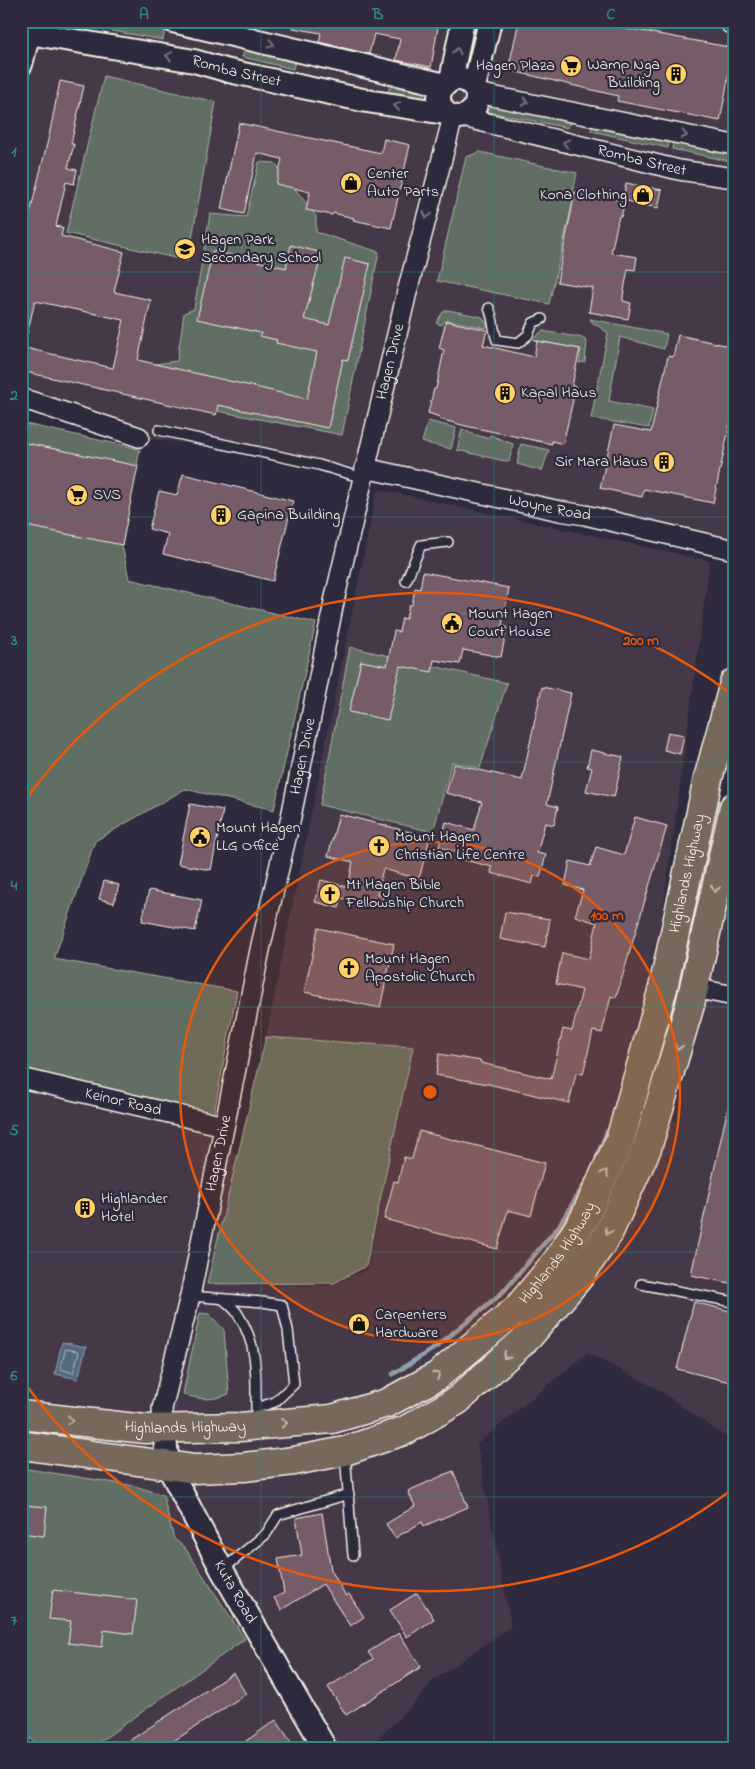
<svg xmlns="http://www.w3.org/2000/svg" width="755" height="1769" font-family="'Indie Flower',sans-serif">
	<rect width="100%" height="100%" fill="#2f2a3d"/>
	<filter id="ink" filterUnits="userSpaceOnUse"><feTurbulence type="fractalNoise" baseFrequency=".02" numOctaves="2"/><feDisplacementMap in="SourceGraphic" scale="10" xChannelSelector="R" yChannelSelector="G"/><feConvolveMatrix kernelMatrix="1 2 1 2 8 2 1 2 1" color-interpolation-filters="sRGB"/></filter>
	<g filter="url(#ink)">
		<!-- built -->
		<path fill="#44394a" d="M32,21H734V539L585,515L365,468L139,437L21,398V64Z
			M377,489L710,561L638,1095L676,1122L734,815V1443L656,1388L587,1353L477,1444L511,1626L431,1682L423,1694L372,1745V1748H27L21,1731V1078L224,1126L219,1145L238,1154L207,1284L329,1286L367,1270L413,1047L266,1037Z"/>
		<!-- green -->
		<path fill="#616e63" stroke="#aab0a6" d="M56,21H120L165,30L163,40Z
			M245,49L295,61L293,69L242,57Z
			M104,76L216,102L188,261L66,233Z
			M390,86L428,93V99L389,92H388Z
			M482,103L570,122L568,128L480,110Z
			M592,125L669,142L668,148L591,131Z
			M673,142L734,155V162L672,149Z
			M480,152L577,173L572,197H574L549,304L437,281L466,157Z
			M259,162L275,163L316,216V232L379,252L342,435L150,398L155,364L177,361L184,313L194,309L210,214L246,217Z
			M448,310L482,317L487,324L486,328L447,320L441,325L436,323L443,312Z
			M590,319L667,334L664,349L620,337L609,401L653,410L649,428L591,418L608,333L592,322Z
			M542,331L583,338L587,342L585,362L579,363L581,349L533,340Z
			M428,421L456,428L451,449L422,442Z
			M21,423L140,449L122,545L129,579L316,623L274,810L185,789L95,841L54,959L237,991L213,1119L21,1070Z
			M462,429L467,431L469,433L487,438L490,435L513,444L509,462L457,450Z
			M521,444L549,450L542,471L517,464Z
			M350,647L507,683L480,768L452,762L433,832L320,805Z
			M266,1037L413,1047L366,1266L334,1283L207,1284Z
			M200,1313L209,1314L224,1330L229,1394C212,1401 200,1400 183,1394Z
			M21,1468L135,1486L163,1495L174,1539L185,1548L245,1639L91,1748H41L30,1739L21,1701Z"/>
		<!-- water -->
		<path fill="#52697d" stroke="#939fa8" d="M62,1342L86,1347L78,1379L55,1374Z"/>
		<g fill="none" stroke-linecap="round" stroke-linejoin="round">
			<!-- shore -->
			<path stroke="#b3bbbd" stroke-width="1" d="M66,1349L77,1351L79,1352L73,1373L61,1369Z"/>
			<!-- stream -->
			<path stroke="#939fa8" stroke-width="5" d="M597,1157L607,1132
				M393,1374L436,1347L502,1293L559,1226L588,1179"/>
		</g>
		<!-- building -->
		<path fill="#755c68" stroke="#f4f1e8" d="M294,21H439L431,67L396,60L400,39L374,34L369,54L319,42L321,33L293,28Z
			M519,21H591L631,30V29L734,48L720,121L617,101L618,96L508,70Z
			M60,81L84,86L71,144H74L68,168L77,170L74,184L66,182L56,226L63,228L61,236L124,252L114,292L151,300L138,360L307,399L317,352L276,343L277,340L260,336L261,333L197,319L213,251L286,268L291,245L322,253L304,319L329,325L345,258L370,264L348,360L343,359L328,428L218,405L216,415L21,371V347L113,368L124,320L35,301L26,338L21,337V249L49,136Z
			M239,123L381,153L384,139L410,145L391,228L353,220L354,218L333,213L332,215L306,210L310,192L276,184L282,159L257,153L244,214L221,209Z
			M626,183L662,190L658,208L623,200Z
			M575,192L625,201L621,217L619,216L611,253L637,257L635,270L628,269L623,296V301L631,303L628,319L589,312L593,288L557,282Z
			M446,321L487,330L483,345L534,357L537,341L580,349L572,386L576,387L563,444L552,441V444L466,426L439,419L440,417L428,413L434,389H436L444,350L439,348Z
			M678,335L734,347L733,409L713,503L644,489L642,497L600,488L614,425L651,432L668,356L673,357Z
			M21,442L138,466L122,545L21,525Z
			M183,474L293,501L273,581L163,554L168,534L149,529L159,491L177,495Z
			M423,572L509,588L502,626L507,627L501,657L463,650L460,664L434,660L432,672L400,666L388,720L349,712L361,661L387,666L394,631L399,632L402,618L406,619L409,605H412L415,588L420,589Z
			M542,687L571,693L547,804L558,807L554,825L545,823L537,853L546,855L540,877L534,876L532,884L491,873L492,867L465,860L466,855L439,847L446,822L474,830L482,802L446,793L454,764L522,780Z
			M668,732L684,735L680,754L664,750Z
			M591,750L623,757L614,797L586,791L592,768L587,767Z
			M190,804L223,810L211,870L178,864Z
			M339,814L430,837L419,879L383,869L377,894L383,896L381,907L341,898L339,908L315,902L321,880L348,887L353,862L328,856Z
			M635,817L667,826L616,998L611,996L602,1033L593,1031L583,1074L576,1073L569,1103L488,1084L436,1075L439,1054L481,1061V1063L551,1079L563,1029L572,1031L582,990L556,984L562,953L589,959L597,923L575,916L583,890L565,885L570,861L590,866L596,847L624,855Z
			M104,881L119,885L114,903L99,899Z
			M149,890L202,900L195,931L142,921Z
			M505,912L550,919L545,947L500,939Z
			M318,928L394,944L380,1008L304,992Z
			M728,1107H734V1284L691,1275Z
			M419,1131L545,1163L531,1216L508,1210L497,1249L384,1219L394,1181L398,1182L404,1157L412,1159Z
			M694,1302L734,1312V1383L677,1369Z
			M453,1471L468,1507L424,1526L422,1522L395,1538L386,1524L415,1506L408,1491Z
			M21,1505L47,1507L44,1536L21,1533Z
			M322,1513L331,1570L346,1596L349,1594L364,1617L350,1626L323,1584L281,1610L274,1598L284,1593L278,1559L302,1555L296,1518Z
			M53,1590L137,1600L133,1634L104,1630L102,1647L68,1643L71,1621L49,1619Z
			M417,1593L434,1619L407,1637L390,1610Z
			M399,1633L421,1667L346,1715L328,1687L373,1659L368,1652Z
			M233,1673L246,1694L163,1748H118Z
			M276,1720L295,1748H236Z"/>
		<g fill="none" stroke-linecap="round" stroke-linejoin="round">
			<!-- service casing -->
			<g stroke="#f4f1e8" stroke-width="12">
				<path id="service" d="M714,21L731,24
					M489,308C494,319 493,330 497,340L518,343L528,335L533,323L542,319
					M159,430L319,465L363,478
					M406,581L421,545L448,542
					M641,1284L734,1302
					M190,1296L262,1302L282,1305L288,1330L294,1384L275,1402L256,1408V1424
					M223,1299C228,1304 236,1309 239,1316C258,1346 256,1374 256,1408
					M345,1453L353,1555
					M222,1570L266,1534L278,1515L349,1494"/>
			</g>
			<!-- minor casing -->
			<g stroke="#f4f1e8" stroke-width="22">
				<g id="minor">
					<path d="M731,21V24L734,25"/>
					<path d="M477,93L734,145"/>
					<path id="s1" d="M463,117L679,170L734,178"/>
					<path d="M21,398L139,437"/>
					<path id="s2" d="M365,468L560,511L585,515L734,550"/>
					<path d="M694,988L734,996"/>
					<path id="s3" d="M21,1078L224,1126"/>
					<path id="s4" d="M164,1429L162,1409L190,1296L261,945L291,817L335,597L407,292L453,117"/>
				</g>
			</g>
			<!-- tertiary casing -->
			<g stroke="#f4f1e8" stroke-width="26">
				<g id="tertiary">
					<path d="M173,21L445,85"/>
					<path id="s5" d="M29,33L194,61L229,71L367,101L445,113"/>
					<path d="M21,64L32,21"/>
					<circle cx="458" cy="98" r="19"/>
					<path d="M451,80L463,21"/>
					<path d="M474,87L490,21"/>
					<path id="s6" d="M164,1429L168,1466L222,1570L325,1748"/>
				</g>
			</g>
			<!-- primary casing -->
			<g stroke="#f4f1e8" stroke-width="31">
				<g id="primary">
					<path id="s7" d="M21,1415L145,1429L240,1427L332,1419L387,1403L437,1376L518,1308L557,1261L584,1219L620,1140L663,988L708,779L734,683"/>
					<path d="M21,1445L195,1469L244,1467L294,1461L345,1451L406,1430L458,1400L529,1336L579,1277L608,1234L647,1148L690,1005L734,807"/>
				</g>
			</g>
			<!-- service -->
			<use href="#service" stroke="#2f2a3d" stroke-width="9"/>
			<!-- minor -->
			<use href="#minor" stroke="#2f2a3d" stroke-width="19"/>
			<!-- tertiary -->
			<use href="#tertiary" stroke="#2f2a3d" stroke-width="22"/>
			<!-- primary -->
			<use href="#primary" stroke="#76695c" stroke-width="28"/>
		</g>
		<!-- one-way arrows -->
		<defs><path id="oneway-chevron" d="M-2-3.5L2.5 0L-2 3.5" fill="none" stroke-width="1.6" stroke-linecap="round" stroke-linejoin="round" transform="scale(1.25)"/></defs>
		<g stroke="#747079">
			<use href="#oneway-chevron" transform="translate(271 44) rotate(13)"/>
			<use href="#oneway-chevron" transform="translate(457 51) rotate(-78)"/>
			<use href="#oneway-chevron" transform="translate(169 56) rotate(-170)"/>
			<use href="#oneway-chevron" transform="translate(525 102) rotate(12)"/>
			<use href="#oneway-chevron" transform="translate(397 106) rotate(-172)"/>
			<use href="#oneway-chevron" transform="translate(684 135) rotate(12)"/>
			<use href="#oneway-chevron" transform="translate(566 143) rotate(-167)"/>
			<use href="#oneway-chevron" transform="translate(427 215) rotate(105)"/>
		</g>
		<g stroke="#c2bbb0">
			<use href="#oneway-chevron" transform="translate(715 889) rotate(102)"/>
			<use href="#oneway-chevron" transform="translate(678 1047) rotate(107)"/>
			<use href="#oneway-chevron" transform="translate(605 1173) rotate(-65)"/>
			<use href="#oneway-chevron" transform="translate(608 1231) rotate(118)"/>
			<use href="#oneway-chevron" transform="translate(506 1356) rotate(138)"/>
			<use href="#oneway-chevron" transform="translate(437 1375) rotate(-34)"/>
			<use href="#oneway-chevron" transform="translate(70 1420) rotate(7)"/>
			<use href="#oneway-chevron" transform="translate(284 1423) rotate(-5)"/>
		</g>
	</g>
	<!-- grid -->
	<path fill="none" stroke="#318880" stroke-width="1" stroke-opacity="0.55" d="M261,21V1748M494,21V1748M21,272H734M21,517H734M21,762H734M21,1007H734M21,1252H734M21,1497H734"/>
	<!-- distance rings -->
	<circle cx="430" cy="1092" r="250" fill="#e8590c" fill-opacity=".12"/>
	<g fill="none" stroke="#e8590c" stroke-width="2.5">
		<circle cx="430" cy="1092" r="250"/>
		<path d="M730 1491A499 499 0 0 1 24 1382M24 802A499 499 0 0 1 730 693"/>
	</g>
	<!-- icons -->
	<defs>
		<g id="supermarket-disc" transform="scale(1.125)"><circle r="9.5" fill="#ffd166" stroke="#2f2a3d"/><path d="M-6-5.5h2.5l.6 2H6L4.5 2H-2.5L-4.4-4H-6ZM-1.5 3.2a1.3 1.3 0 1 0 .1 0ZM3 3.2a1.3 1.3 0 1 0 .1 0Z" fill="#111"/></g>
		<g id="building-disc" transform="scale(1.125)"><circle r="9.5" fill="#ffd166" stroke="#2f2a3d"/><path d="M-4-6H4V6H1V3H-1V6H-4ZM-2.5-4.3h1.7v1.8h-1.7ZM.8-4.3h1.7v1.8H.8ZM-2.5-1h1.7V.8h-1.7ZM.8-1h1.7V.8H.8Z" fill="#111"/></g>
		<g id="shop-disc" transform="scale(1.125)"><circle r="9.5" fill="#ffd166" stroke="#2f2a3d"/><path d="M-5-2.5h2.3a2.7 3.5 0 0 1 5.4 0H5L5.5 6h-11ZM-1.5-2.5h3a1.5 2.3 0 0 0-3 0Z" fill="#111"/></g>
		<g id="school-disc" transform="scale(1.125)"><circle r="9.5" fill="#ffd166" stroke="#2f2a3d"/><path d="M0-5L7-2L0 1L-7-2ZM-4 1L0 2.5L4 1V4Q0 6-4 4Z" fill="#111"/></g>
		<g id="civic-disc" transform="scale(1.125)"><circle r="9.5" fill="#ffd166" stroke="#2f2a3d"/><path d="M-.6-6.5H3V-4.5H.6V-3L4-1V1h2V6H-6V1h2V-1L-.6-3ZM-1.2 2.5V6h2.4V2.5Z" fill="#111"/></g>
		<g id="church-disc" transform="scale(1.125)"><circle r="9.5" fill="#ffd166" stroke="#2f2a3d"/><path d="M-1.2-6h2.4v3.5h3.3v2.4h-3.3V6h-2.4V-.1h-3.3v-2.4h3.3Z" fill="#111"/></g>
	</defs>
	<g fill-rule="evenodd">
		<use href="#supermarket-disc" x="571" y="66"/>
		<use href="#building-disc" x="676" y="74"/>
		<use href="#shop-disc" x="351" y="183"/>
		<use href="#shop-disc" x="643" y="195"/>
		<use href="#school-disc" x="185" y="249"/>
		<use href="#building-disc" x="505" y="393"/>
		<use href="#building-disc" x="664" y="462"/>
		<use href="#supermarket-disc" x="77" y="495"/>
		<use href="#building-disc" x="221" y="515"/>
		<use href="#civic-disc" x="452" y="623"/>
		<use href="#civic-disc" x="200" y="837"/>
		<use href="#church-disc" x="379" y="846"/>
		<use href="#church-disc" x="330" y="894"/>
		<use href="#church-disc" x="349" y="968"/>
		<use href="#building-disc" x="85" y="1208"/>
		<use href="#shop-disc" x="359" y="1324"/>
	</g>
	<g text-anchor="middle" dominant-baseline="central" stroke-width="4.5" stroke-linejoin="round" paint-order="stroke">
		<!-- poi labels -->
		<g font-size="16" fill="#f4f1e8" stroke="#2f2a3d" text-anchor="start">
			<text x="660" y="65" text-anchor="end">Wamp Nga<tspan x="660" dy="18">Building</tspan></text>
			<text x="555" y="66" text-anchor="end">Hagen Plaza</text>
			<text x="367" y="174">Center<tspan x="367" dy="18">Auto Parts</tspan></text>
			<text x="627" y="195" text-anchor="end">Kona Clothing</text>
			<text x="201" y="240">Hagen Park<tspan x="201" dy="18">Secondary School</tspan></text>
			<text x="521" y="393">Kapal Haus</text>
			<text x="648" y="462" text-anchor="end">Sir Mara Haus</text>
			<text x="93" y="495">SVS</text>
			<text x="237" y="515">Gapina Building</text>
			<text x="468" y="614">Mount Hagen<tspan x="468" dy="18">Court House</tspan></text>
			<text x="216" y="828">Mount Hagen<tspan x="216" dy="18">LLG Office</tspan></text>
			<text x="395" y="837">Mount Hagen<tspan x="395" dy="18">Christian Life Centre</tspan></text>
			<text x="346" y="885">Mt Hagen Bible<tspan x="346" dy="18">Fellowship Church</tspan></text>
			<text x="365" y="959">Mount Hagen<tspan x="365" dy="18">Apostolic Church</tspan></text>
			<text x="101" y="1199">Highlander<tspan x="101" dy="18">Hotel</tspan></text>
			<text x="375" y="1315">Carpenters<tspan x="375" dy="18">Hardware</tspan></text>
		</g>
		<!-- street labels -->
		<g font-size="16" fill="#f4f1e8" stroke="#2f2a3d">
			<text stroke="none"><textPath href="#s5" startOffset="211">Romba Street</textPath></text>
			<text stroke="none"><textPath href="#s1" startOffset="184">Romba Street</textPath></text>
			<text stroke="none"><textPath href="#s4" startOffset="1092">Hagen Drive</textPath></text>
			<text stroke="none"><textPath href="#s2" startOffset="189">Woyne Road</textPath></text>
			<text stroke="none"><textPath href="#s4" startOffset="688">Hagen Drive</textPath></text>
			<text stroke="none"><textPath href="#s7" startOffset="1005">Highlands Highway</textPath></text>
			<text stroke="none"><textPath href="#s3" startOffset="105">Keinor Road</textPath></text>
			<text stroke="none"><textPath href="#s4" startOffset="282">Hagen Drive</textPath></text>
			<text stroke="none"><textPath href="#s7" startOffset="600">Highlands Highway</textPath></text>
			<text stroke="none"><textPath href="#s7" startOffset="165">Highlands Highway</textPath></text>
			<text stroke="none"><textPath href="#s6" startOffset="180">Kuta Road</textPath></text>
		</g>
	</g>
	<circle cx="430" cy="1092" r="8" fill="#e8590c" stroke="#2f2a3d" stroke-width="2.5"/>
	<g font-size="15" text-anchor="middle" font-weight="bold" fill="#e8590c" stroke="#2f2a3d" stroke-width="4.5" stroke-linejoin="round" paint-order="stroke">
		<text x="641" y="645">200 m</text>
		<text x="607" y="920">100 m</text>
	</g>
	<!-- margin -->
	<rect width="755" height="1769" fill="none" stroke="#2f2a3d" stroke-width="55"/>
	<rect x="28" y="28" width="700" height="1714" fill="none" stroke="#318880" stroke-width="2"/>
	<g font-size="16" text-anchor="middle" font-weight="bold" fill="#318880">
		<text x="144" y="19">A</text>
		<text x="378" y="19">B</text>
		<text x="611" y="19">C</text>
		<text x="14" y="156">1</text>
		<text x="14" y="400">2</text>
		<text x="14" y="645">3</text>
		<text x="14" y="890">4</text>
		<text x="14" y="1135">5</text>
		<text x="14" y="1380">6</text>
		<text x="14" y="1625">7</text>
	</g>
</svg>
